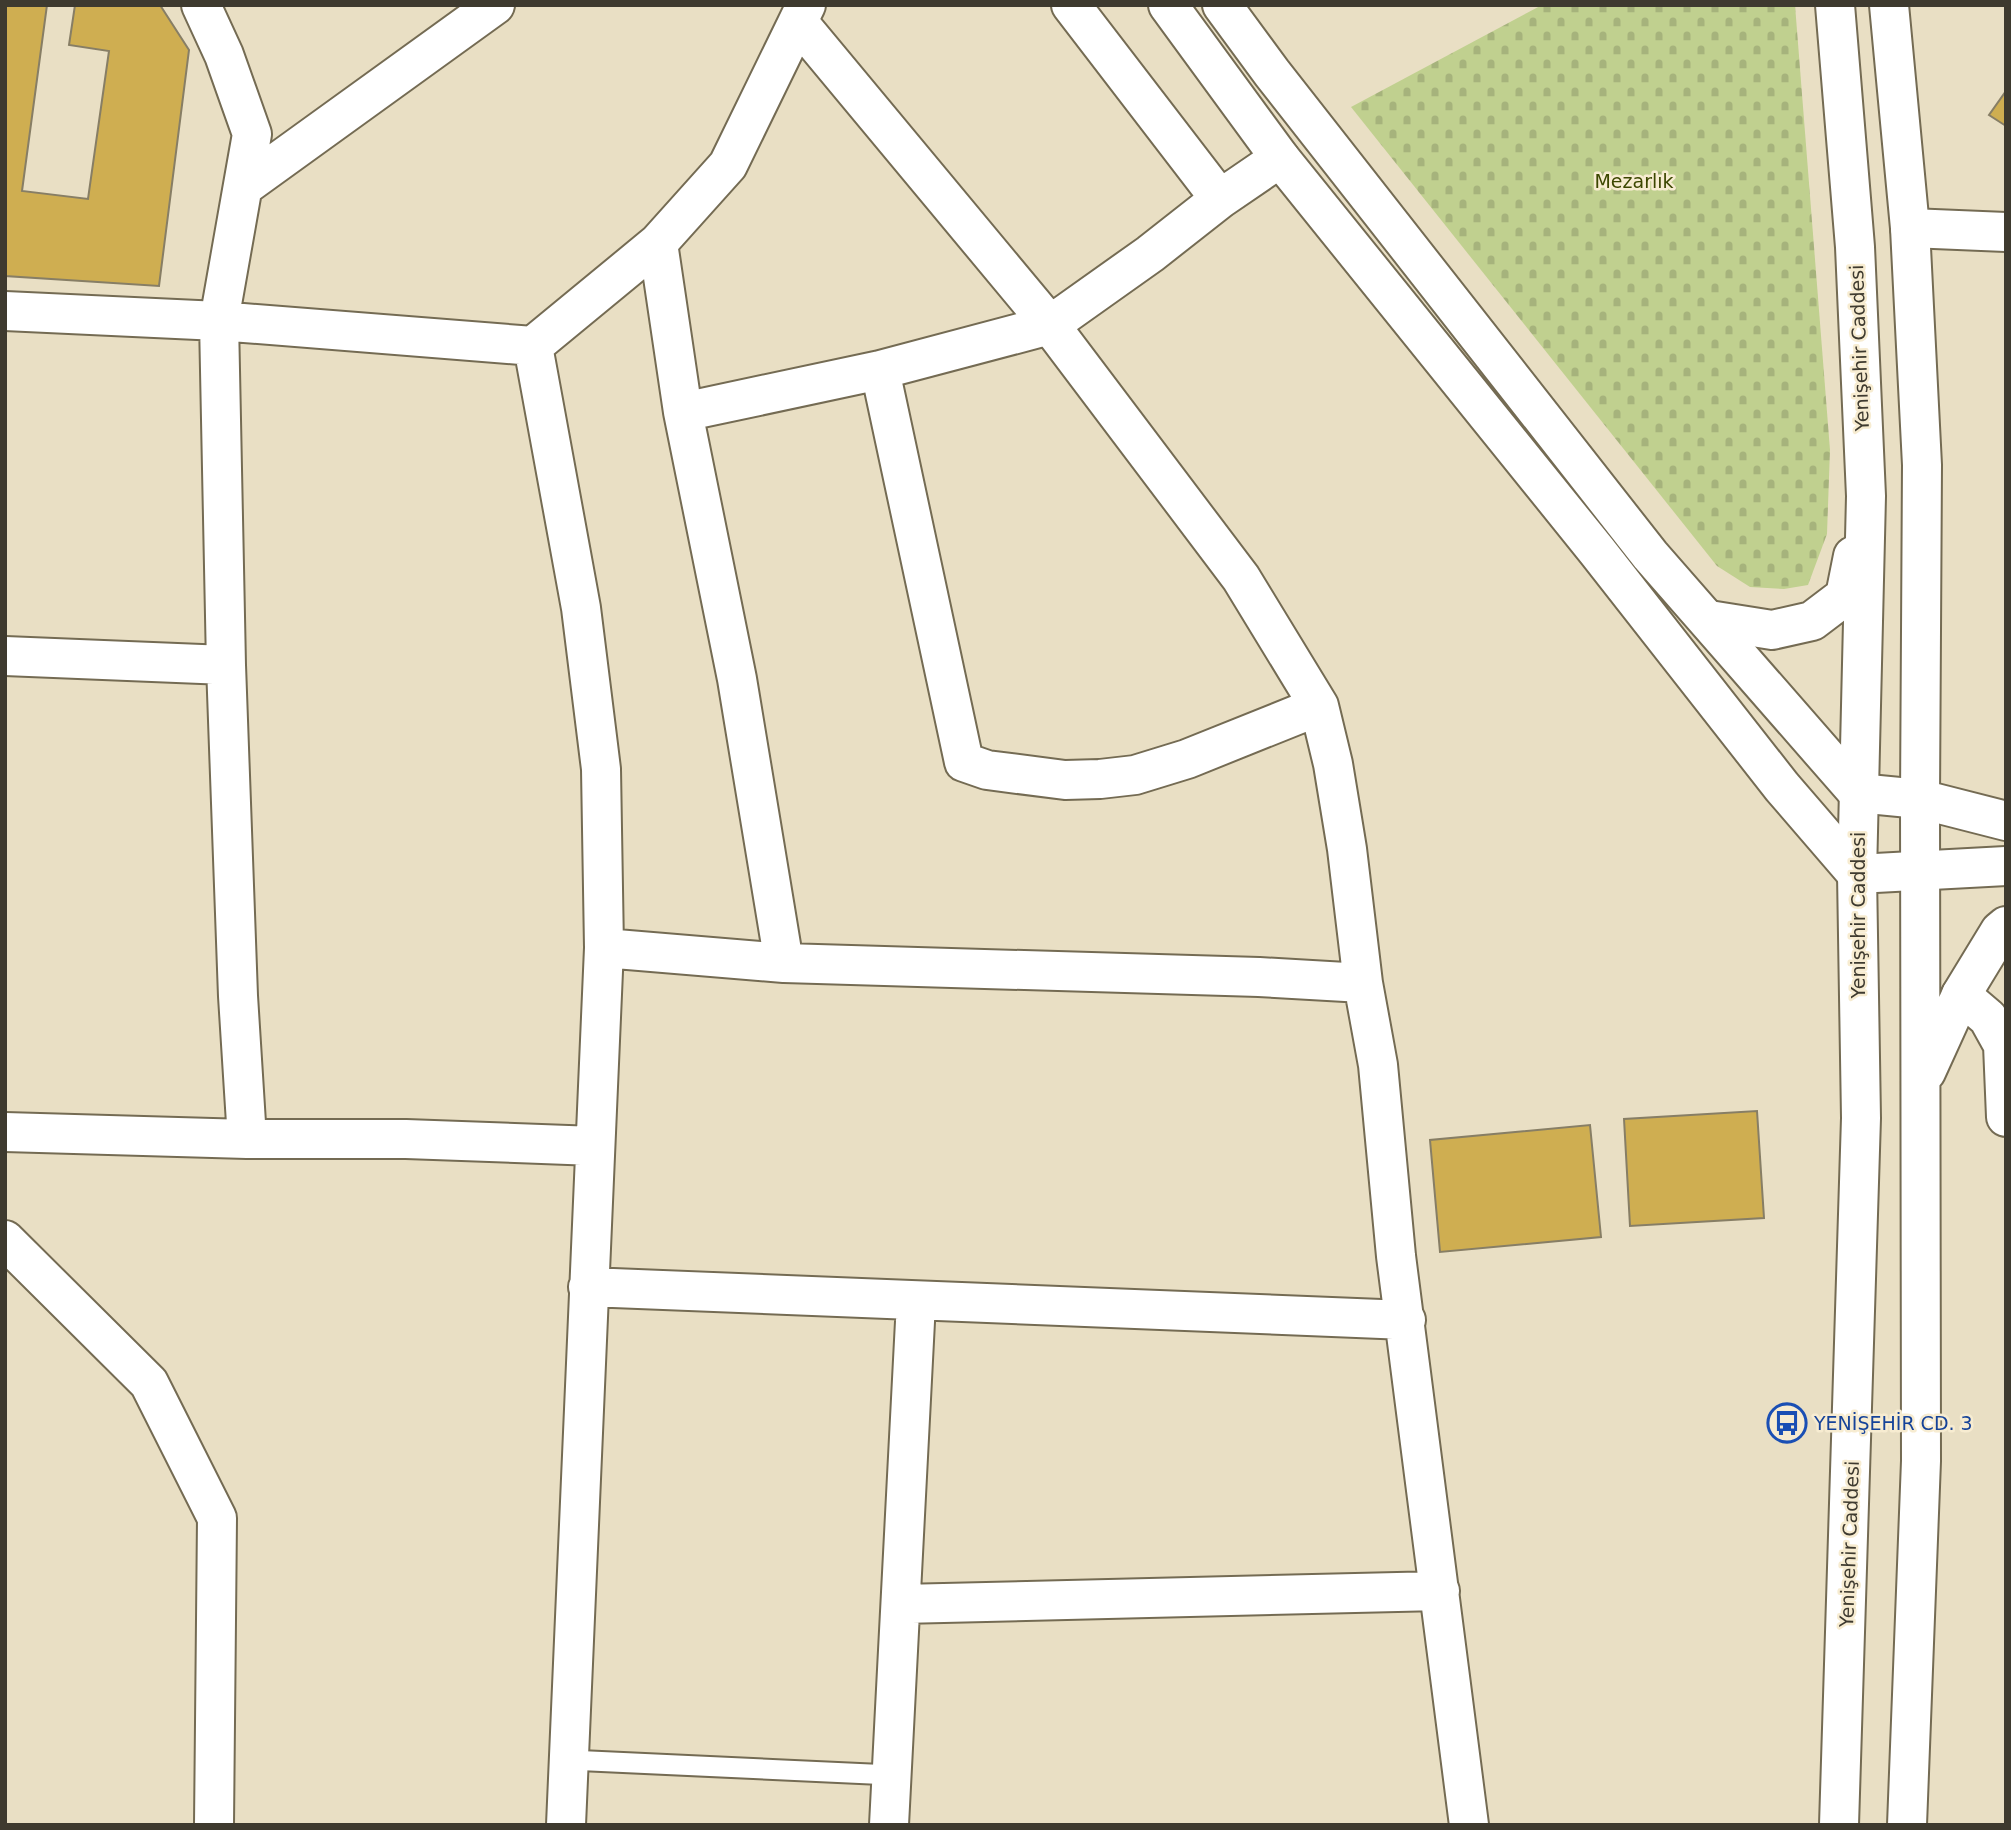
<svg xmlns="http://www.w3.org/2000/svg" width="2011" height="1830" font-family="'DejaVu Sans',sans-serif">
	<defs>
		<pattern id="cemetery-stones" width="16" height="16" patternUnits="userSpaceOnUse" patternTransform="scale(1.75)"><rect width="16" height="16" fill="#c0d08f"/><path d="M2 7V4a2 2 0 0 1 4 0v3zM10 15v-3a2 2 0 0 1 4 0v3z" fill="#a6b37c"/></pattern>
	</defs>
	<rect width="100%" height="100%" fill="#e9dfc4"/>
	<!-- cemetery -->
	<path fill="url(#cemetery-stones)" d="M1542,5H1795L1830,450L1827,534L1808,585L1784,589L1750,587L1717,566L1351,107Z"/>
	<!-- building -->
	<path fill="#cfae51" stroke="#877e65" stroke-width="2" d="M5,5H47L22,191L88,199L109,51L69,45L75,5H160L189,50L159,286L5,276Z
		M2006,91V126L1989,115Z
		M1757,1111L1764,1218L1630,1226L1624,1119Z
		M1590,1125L1601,1237L1440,1252L1430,1140Z"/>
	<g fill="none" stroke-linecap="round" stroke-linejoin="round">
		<!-- service casing -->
		<g stroke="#746b53" stroke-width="23">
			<path id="service" d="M569,1760L892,1775"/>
		</g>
		<!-- minor casing -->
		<g stroke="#746b53" stroke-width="42">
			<path id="minor" d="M201,5L224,55L252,134L219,321L226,665L238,996L247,1139
				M1071,5L1220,199
				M798,22L1050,325L1241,578L1319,706L1333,764L1347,849L1363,983L1378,1065L1396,1256L1469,1825
				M243,187L495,5
				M1910,228L2006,232
				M658,243L683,412L737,679L784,963
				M5,311L219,321L533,346L658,243L728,165L806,5
				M533,346L581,608L601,769L604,948L566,1825
				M880,370L964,762L987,770L1065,780L1100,779L1135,775L1187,759L1319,706
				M683,412L880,370L1050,325L1150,254L1220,199L1280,158
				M5,656L226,665
				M604,948L784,963L1259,977L1363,983
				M1961,995L1988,1018L2003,1045L2006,1117
				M5,1132L247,1139H406L595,1146
				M5,1240L149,1383L217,1518L214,1825
				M588,1287L1406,1320
				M901,1604L1440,1591
				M889,1825L916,1302"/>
		</g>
		<!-- tertiary casing -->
		<g stroke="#746b53" stroke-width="42">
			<path id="tertiary" d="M1168,5L1280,158L1597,551L1782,787L1857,874L2006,866
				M1222,5L1272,73L1650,555L1858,793L1920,799L2006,821"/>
		</g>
		<!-- trunk casing -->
		<g stroke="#746b53" stroke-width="42">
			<path id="trunk" d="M1835,5L1855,247L1866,496L1857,874L1861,1118L1839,1825
				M1889,5L1910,228L1922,465L1920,799L1921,1461L1907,1825
				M1709,620L1772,630L1812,621L1845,596L1853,556
				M1926,1072L1961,995L2000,931L2006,926"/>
		</g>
		<!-- service -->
		<use href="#service" stroke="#fff" stroke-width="19"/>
		<!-- minor -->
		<use href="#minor" stroke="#fff" stroke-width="38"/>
		<!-- tertiary -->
		<use href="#tertiary" stroke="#fff" stroke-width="38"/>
		<!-- trunk -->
		<use href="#trunk" stroke="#fff" stroke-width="38"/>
	</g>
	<!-- icons -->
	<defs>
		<g id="bus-ring" transform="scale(2.0125)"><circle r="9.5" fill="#f7ecd1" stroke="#1a4fb4" stroke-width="1.5"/><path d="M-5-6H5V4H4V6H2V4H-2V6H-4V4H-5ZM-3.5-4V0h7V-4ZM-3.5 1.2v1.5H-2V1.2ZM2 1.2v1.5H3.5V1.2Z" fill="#1a4fb4"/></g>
	</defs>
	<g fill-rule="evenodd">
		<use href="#bus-ring" x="1787" y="1423"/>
	</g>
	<g text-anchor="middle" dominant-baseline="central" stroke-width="5" stroke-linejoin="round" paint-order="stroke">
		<!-- park labels -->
		<g font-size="19" fill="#3c4700" stroke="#f7ecd1">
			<text x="1634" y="181">Mezarlık</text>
		</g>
		<!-- street labels -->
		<g font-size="19" fill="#3e3a2f" stroke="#f7ecd1">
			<text transform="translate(1859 348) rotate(-92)">Yenişehir Caddesi</text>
			<text transform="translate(1858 915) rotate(-90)">Yenişehir Caddesi</text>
			<text transform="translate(1849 1544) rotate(-88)">Yenişehir Caddesi</text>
		</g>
		<!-- transit labels -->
		<g font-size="19" fill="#164399" stroke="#f7ecd1" text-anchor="start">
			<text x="1814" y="1423">YENİŞEHİR CD. 3</text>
		</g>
	</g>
	<!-- border -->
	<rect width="2011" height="1830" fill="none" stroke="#3e3a2f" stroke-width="14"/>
</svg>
